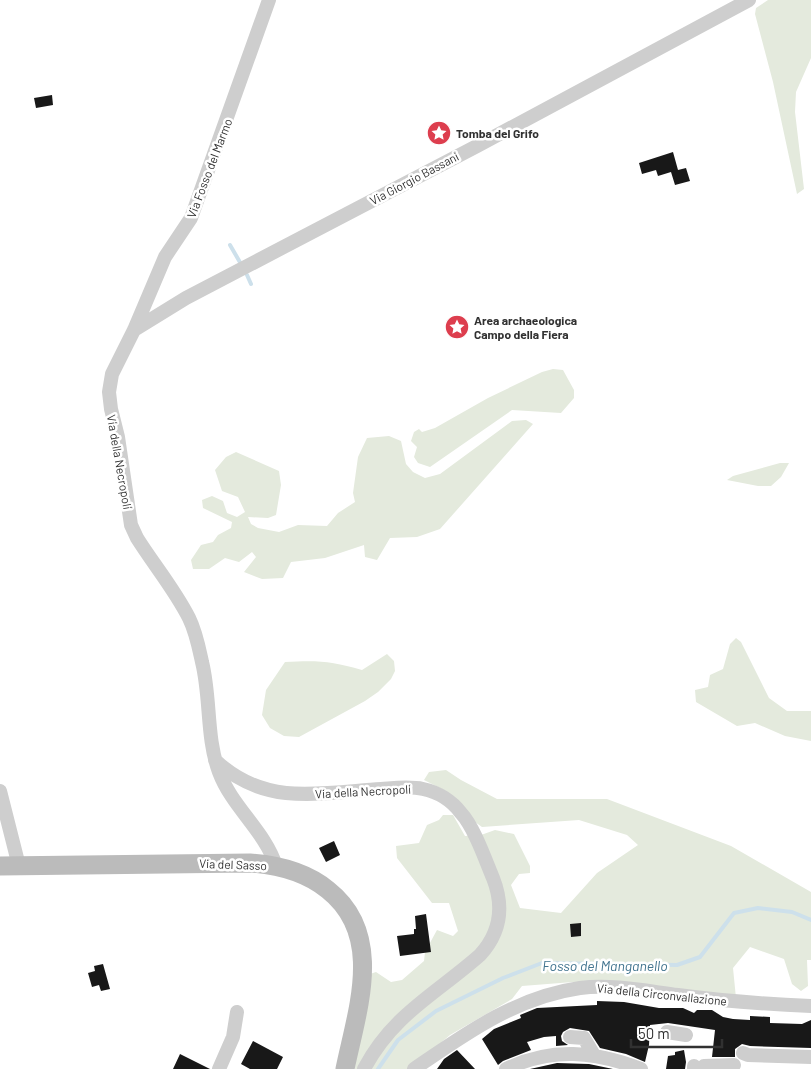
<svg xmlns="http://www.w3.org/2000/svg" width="811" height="1069" font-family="Barlow,sans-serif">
	<rect width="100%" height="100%" fill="#fff"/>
	<!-- green -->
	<path fill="#e4eadd" d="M768,0H811V58L796,92L795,112L804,189L797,194L773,82L755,14L756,8Z
		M553,369L563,370L574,390V398L561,413L512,410L430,467L418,463L414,457L417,447L411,441L414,432L419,429L422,432L435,428L488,398L542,372Z
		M526,420L533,424L440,529L417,537L390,538L377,560L365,557L364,545L325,558L291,562L283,578L262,579L244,572L256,557L252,552L239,562L225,558L209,569H193L191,560L201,545L213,542L218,535L231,528L232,522L203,508L202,500L212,496L223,501L227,513L237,517L245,512L238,497L222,491L215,470L226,457L236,452L279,471L281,485L276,515L268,518L248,517L251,524L258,528L279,532L298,525L327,526L338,513L355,502L353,493L358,457L367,438L389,436L401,441L406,464L413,472L425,478L440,474L512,421Z
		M780,463H789L781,477L771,486H758L727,480L733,476Z
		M736,638L741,642L769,698L787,711H811V741L785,736L755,723L737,726L696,702L695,690L708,687L710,675L723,669L730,644Z
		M387,654L394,661L395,671L391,679L378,692L365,701L299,737L284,736L270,728L262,715L266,690L285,662C317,660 332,661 362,670Z
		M446,770L461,780L497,799H607L731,846L811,892V960H807L808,986L801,991L792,984L784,959L750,947L733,968L736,998L620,984L573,982L522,986L512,999L450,1035L410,1069H355L356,1050L370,974L376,972L391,982L402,980L424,961L425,952L437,930L453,936L458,931L449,903H432L397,858L396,846L419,843L427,825L439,820L443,815H453L465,836L481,835L495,830L514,834L530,866V873L519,874L511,885L520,908L561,913L597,873L638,845L627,835L579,820L482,827L475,822L446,791L424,780L429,772Z"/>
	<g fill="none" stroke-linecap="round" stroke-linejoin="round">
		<!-- stream -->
		<path stroke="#cde0eb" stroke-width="4" d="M230,245L241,264
			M247,275L251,284
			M378,1069L398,1040L436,1011L503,978L542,963L677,965L700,957L734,913L758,908L792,912L811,920"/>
	</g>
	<!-- building -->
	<path fill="#181818" d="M52,95L53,105L36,108L34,98Z
		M673,152L678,170L686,168L690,181L675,185L671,172L658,176L656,170L642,174L639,163Z
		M334,841L340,855L326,862L319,848Z
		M426,914L431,952L400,956L397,936L414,934V929H416L415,916Z
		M581,923V936L571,937L570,924Z
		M103,964L110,989L101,991L99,985L92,987L88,973L95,971L94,966Z
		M597,1001L624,1002L659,1008H683L694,1013L697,1010H712L723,1017L733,1019L750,1020V1016L770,1017V1023L802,1024L811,1020V1048L750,1046L742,1044L735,1049V1057H712L715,1030L668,1023L650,1025L649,1045L645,1062L626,1054L600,1048L589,1031L570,1028L563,1032L561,1036L562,1041L568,1045L556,1046V1036L544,1037L527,1042L531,1050L503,1061L498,1065L482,1039L494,1029L521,1018L520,1015L537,1008L597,1005Z
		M253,1041L283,1057L277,1069H250L241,1064Z
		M457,1050L475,1069H437L444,1059Z
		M684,1050L686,1062L685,1069H666L668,1056L675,1055V1052Z
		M180,1054L210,1069H173Z
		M557,1063L589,1064L613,1069H530Z"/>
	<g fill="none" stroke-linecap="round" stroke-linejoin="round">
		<!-- street -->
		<path stroke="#cecece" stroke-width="14" d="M269,0L191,218L165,257L134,330L112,374L109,392L111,409L118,437L131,525L137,538C154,565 175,590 189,618C196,632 199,648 202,662C211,698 206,737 219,772C232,807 265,831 276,866
			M134,330L186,298L477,146L749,0
			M215,760C235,779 259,790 286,793C317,796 350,791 381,789C395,788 409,786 423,789C438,792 452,801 461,813C474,827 485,859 493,878C504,906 501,932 480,955C436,994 393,1014 364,1069
			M0,791L19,866
			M667,1032L686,1035
			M570,1037L584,1038L594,1055
			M743,1053L748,1055L811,1057
			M694,1066V1069
			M704,1066L734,1065
			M219,1069L233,1037L237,1012
			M414,1069C465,1034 516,997 580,988C612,984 646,991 678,995C722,1001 766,1004 811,1006
			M506,1069C552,1047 594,1051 641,1069"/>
		<!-- secondary -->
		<path stroke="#bbb" stroke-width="19" d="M0,866L250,863C279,865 306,872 328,890C385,935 357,1010 345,1069"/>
	</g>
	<!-- icons -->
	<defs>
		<g id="sight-disc" transform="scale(1.25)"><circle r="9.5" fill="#dd3e4e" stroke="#fff"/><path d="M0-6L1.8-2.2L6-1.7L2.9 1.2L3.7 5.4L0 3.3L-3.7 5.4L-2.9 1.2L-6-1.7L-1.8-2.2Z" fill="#fff"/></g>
	</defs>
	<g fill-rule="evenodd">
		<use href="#sight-disc" x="439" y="133"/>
		<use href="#sight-disc" x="457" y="327"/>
	</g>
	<g text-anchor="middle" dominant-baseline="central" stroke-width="5" stroke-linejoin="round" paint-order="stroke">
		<!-- poi labels -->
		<g font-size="12" font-weight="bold" fill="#313131" stroke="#fff" text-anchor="start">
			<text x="456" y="133">Tomba del Grifo</text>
			<text x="474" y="320">Area archaeologica<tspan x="474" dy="14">Campo della Fiera</tspan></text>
		</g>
		<!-- street labels -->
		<g font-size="12" fill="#313131" stroke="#fff">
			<text transform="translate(209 168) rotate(-69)">Via Fosso del Marmo</text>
			<text transform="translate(414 178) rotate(-28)">Via Giorgio Bassani</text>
			<text transform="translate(120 462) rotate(80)">Via della Necropoli</text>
			<text transform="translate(363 791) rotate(-3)">Via della Necropoli</text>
			<text transform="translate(233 864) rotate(2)">Via del Sasso</text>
			<text transform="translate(662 994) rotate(6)">Via della Circonvallazione</text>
		</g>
		<!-- water labels -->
		<g font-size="14" font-style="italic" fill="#42748f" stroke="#fff">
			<text x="605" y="965">Fosso del Manganello</text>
		</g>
	</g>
	<!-- scale -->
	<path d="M631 1039v8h91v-8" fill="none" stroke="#313131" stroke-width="2.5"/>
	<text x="638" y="1039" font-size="15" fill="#313131" stroke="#ffffff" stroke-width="4" paint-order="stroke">50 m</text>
</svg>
